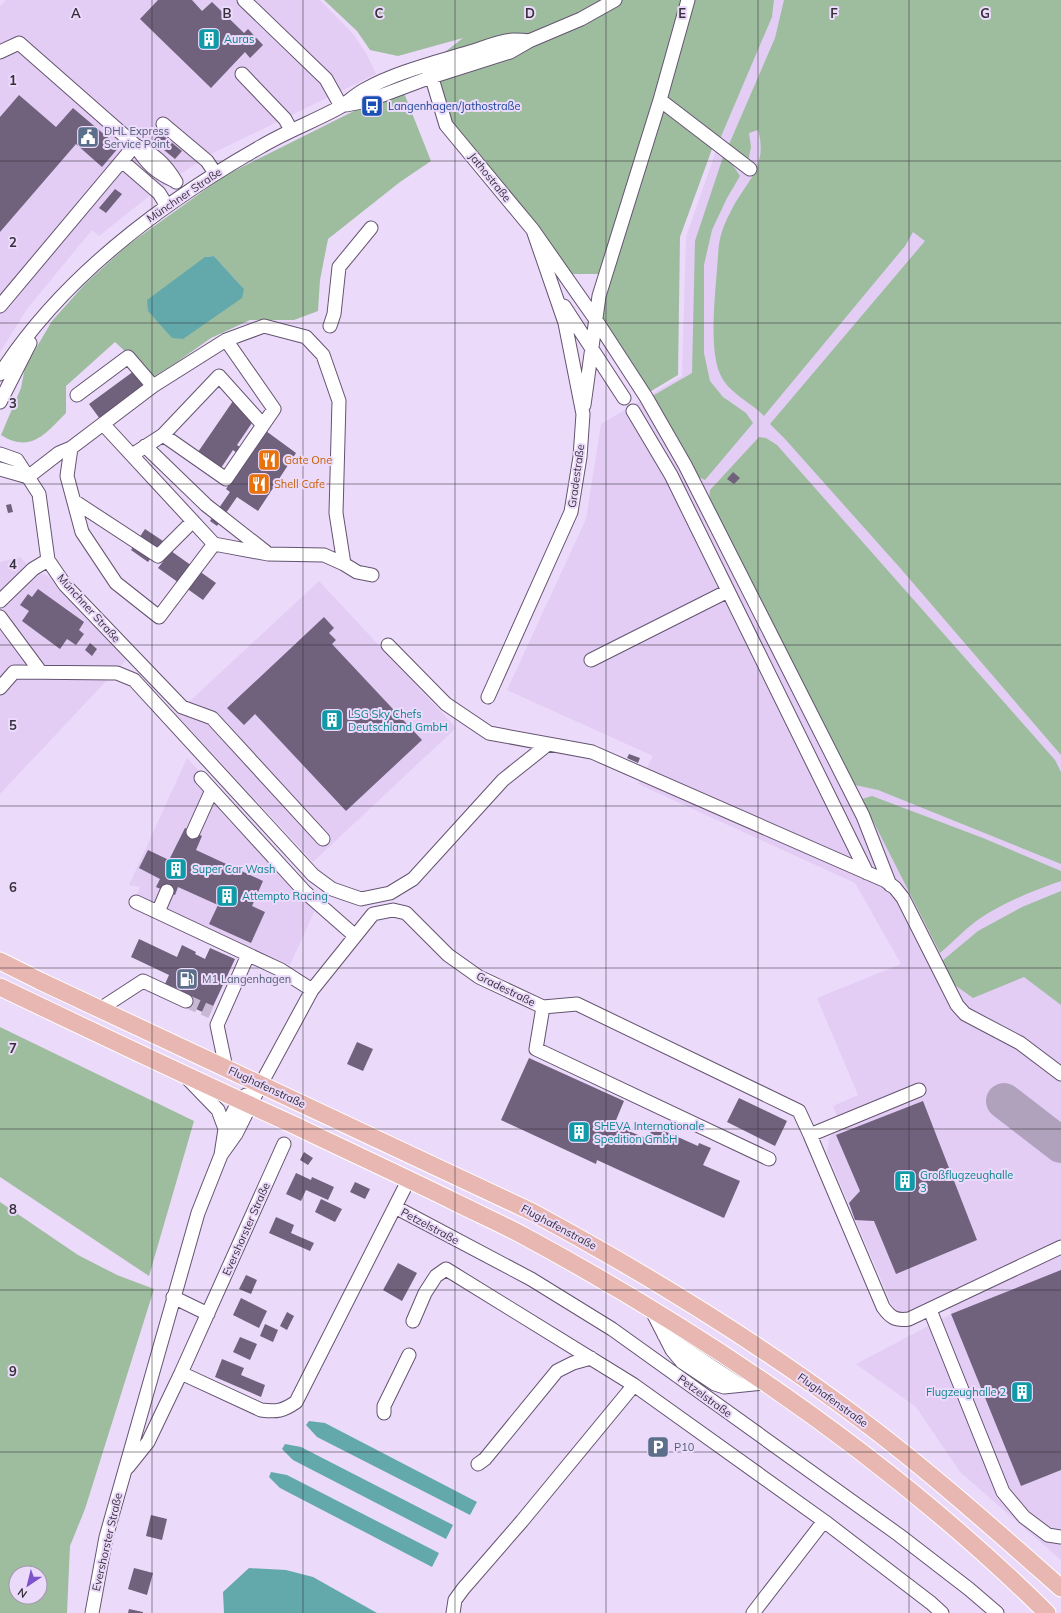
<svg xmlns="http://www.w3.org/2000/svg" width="1061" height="1613" font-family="Mulish,sans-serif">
	<rect width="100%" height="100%" fill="#ecdafb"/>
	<!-- built -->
	<path fill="#e3cdf4" d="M6,0H320L353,34L367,55L376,74L213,153L182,173L143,201L99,236L92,230L27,309L0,352V6Z
		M774,0H1061V1560L960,1472L916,1407L856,1364L951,1314L947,1301L903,1313L894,1310L827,1153L829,1139L833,1134L842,1129L833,1106L858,1095L817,998L901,964L855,883L638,784L653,756L507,690L586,519L601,424L682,376L686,237L720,139L772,17Z
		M20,557L37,574L39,573L48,576L126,660L0,794V562Z
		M319,581L456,728L313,862L176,714Z
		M187,758L228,802L220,811L293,889L315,910L290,965L137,895L140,887L129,885Z"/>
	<!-- green -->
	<path fill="#9dbd9e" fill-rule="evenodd" d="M324,0H774L772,17L720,139L660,100L606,274H564L446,125L428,65L463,38L398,56L370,50L357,31Z
		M784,0H1061V755L901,569L785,439L770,424L925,241L913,232L905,246L866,293L764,416C750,401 729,394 720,374C709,349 715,297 717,269C718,259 718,248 720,239C722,230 726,220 730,213C744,183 769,168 758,130L749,133L751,147L748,162L727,149L775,38Z
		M404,93L431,161L400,182L328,239L320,280L318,311L294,320H250L211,338L177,362L153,377L115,342L66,386V413C46,433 31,454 1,435L21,388L25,367L52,321L86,283L128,245L224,176L362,107ZM214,256L244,289L205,257Z
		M661,110L712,149L680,237L678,375L648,393L600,318L603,297Z
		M723,157L732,164L740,176L727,198L712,230L704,265V353L710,381L723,397L746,413L753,423L705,480L696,476L649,398L692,373L695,241Z
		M759,437L766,438L777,445L1055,760L1061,772V864L878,790L855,785L709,499L710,490Z
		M872,796L983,838L1061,871V881C1034,890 998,905 975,922C963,931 952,943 940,953L862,799Z
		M1061,891V1005L1024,977L973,998L952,983L942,961L978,931L1022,907Z
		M0,1027L194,1121L149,1276L0,1177Z
		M0,1202L78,1255L117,1275L154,1289L85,1509L70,1546L67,1613H0ZM16,1573H40V1597H16Z"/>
	<!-- water -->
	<path fill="#63a9ac" d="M214,256L244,289L242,298L183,339L172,338L148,311L147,300L205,257Z
		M309,1421L325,1423L477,1502L470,1515L317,1437L306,1425Z
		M285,1444L301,1447L453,1525L446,1539L293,1460L282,1449Z
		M271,1472L287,1475L439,1553L432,1567L280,1488L269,1477Z
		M249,1568L286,1570L313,1577L377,1613H224L223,1592Z"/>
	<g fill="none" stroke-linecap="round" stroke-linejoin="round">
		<!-- taxiway -->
		<path stroke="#b0a2bc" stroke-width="36" d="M1004,1101L1061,1145"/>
	</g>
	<!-- building -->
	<path fill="#70617d" d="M158,0H192L202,11L212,2L244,33L248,29L263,45L250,58L245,52L211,88L140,19Z
		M19,95L56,127L73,108L119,147L102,167L76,144L0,232V117Z
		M160,133L182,151L175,159L153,141Z
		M115,189L122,194L106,213L99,208Z
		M134,371L145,386L100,419L89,404Z
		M233,401L256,417L237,445L250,454L266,431L296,453L258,511L237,497L217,526L210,521L230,492L226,489L246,460L233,450L219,471L196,455Z
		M733,472L740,478L734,484L727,479Z
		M11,504L13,512L8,513L6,505Z
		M145,529L163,541L148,562L131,550Z
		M171,551L216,583L203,600L158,568Z
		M38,589L84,622L79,630L84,634L76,645L67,639L60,649L22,621L29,611L20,605L28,594L32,597Z
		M324,617L334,628L329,633L336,640L332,644L422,740L346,811L255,714L244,725L227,708Z
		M90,643L97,649L92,656L85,650Z
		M629,754L640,758L638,763L627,758Z
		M185,828L202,836L196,850L263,881L252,906L265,912L251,943L209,924L218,905L178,887L175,895L156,887L160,879L139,868L148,850L169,860Z
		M139,939L177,957L182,945L196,952L195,954L205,959L210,948L235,959L209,1015L185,1004L177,991L178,989L165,984L169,975L131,957Z
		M357,1042L373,1049L363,1071L347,1064Z
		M529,1058L624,1101L614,1125L648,1139L653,1126L698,1146L699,1143L711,1148L703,1165L740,1181L724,1218L597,1160L596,1164L501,1120Z
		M739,1098L787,1121L775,1146L727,1122Z
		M923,1101L977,1240L896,1274L874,1221L855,1220L849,1203L860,1191L836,1135Z
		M304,1152L313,1158L308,1165L300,1160Z
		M296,1173L311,1180L312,1177L334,1187L328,1200L306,1190L301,1201L286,1194Z
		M355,1182L370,1189L365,1199L350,1192Z
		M321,1199L342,1209L335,1222L315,1212Z
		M276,1217L294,1225L291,1233L314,1243L310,1251L269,1233Z
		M398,1263L417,1273L402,1301L383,1290Z
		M1061,1270V1470L1021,1486L951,1314Z
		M246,1275L257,1280L251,1294L239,1289Z
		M241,1298L267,1311L259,1328L233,1315Z
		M287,1312L294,1316L287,1330L280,1326Z
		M265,1324L278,1330L273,1342L260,1336Z
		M240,1337L257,1344L250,1360L233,1352Z
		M222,1359L244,1368L241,1375L265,1385L261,1397L215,1377Z
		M151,1515L167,1519L162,1540L146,1536Z
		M134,1568L153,1573L147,1595L128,1589Z
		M129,1609L143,1612V1613H128Z"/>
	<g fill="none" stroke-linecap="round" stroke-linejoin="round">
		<!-- minor-tunnel -->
		<path stroke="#c8b8d5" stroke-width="13" stroke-dasharray="13 6" stroke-linecap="butt" d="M186,1001L211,1012"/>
		<!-- minor casing -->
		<g stroke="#645470" stroke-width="15">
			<path id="minor" d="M244,0L326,79L341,106
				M0,52L19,43L135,145C147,164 155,172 175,181
				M428,65L446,125L533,230L565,323L583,414L580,457L571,512L488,697
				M242,74L285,119L291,130
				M660,100L750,169
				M346,105L367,101L431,77L510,52L529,41L581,19L615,0
				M163,124L207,161L215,173
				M135,145C154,154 165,163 176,182
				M122,161L159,193L167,206
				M533,230L596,320L646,397L685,465L863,816L890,885
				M0,306L135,145
				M564,306L624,398
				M330,326L334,314L339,267L371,228
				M0,374C63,276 161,203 262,146C287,131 315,121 340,107C348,102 355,95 364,90C396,72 434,63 470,52C483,48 499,41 513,40C518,40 524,40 529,41
				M77,395L128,357L153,386
				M0,402L30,343
				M584,405L599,296L660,100L688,0
				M633,411L671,475L867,873
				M103,424L214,544
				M163,435L226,479L274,409L226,340
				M145,446L206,505L266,552
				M71,448L153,386L226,340L264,326L306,337L323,355L339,401L336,513L344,564
				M0,454L17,460L39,494L48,560L65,585L182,707L212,718L323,839
				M132,455L163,435L219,376L263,425
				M0,469L28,477
				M28,477L59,453L71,448L67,476L82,532L116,583L159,617L214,544L268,554L324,555L344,564L357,572L372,575
				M74,501L158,556L193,521
				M0,601L33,569L48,560
				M0,617L40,671
				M388,645L446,704L489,733L592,752L886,881L895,888L903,898L957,1005L965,1014L1020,1043L1061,1074
				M591,660L728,591
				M0,688L14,672L117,673L134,680L313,875L332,889L361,899L390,893L413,879L503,780L547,745
				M201,778L305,892L354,935
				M193,832L212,790
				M136,902L281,970L312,990
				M158,912L167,891
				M543,1007L577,1004L799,1111L810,1135L883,1307C890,1317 895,1321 909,1319L1061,1247
				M100,1009L143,981L186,1001
				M226,1068L217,1025L248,955
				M189,1080L218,1110L225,1129
				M810,1135L919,1090
				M221,1155L236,1134L261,1084L312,990L373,914L393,910L406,913L448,955L479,977L543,1007L536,1049L769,1159
				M395,1207L531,1279L612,1329L899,1535L969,1589L997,1613
				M173,1297L208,1314
				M651,1309L672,1350L682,1362L715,1384L724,1387L764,1383
				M930,1310L1003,1492L1024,1517L1048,1535L1061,1537
				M413,1321L425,1293L436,1276L446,1269L634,1385L824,1521L931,1603L942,1613
				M664,1335L740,1385
				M181,1373L261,1410C277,1412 283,1411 296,1402L409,1179
				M384,1413V1406L409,1355
				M478,1464L485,1459L557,1371L573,1363L591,1358
				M128,1467L148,1442L181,1373L284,1144
				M92,1613L106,1537L198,1213L221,1155L225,1129L239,1100L246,1095
				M453,1613L455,1600L463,1589L522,1521L634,1385
				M753,1613L824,1521"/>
		</g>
		<!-- major casing -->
		<g stroke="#fff" stroke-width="19">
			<path id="major" d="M0,961L40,981L532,1212C645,1273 753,1339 856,1416C927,1469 994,1529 1061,1588
				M0,987C98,1034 197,1081 296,1126C350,1152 404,1177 457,1203C479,1214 502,1224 524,1236C711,1337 895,1463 1047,1613"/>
		</g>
		<!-- minor -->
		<use href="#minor" stroke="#fff" stroke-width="13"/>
		<!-- major -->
		<use href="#major" stroke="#e9b7b2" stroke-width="17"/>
	</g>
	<!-- grid -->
	<path fill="none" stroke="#37303c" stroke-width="1" stroke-opacity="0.55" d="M152,0V1613M303,0V1613M455,0V1613M606,0V1613M758,0V1613M909,0V1613M0,161H1061M0,323H1061M0,484H1061M0,645H1061M0,806H1061M0,968H1061M0,1129H1061M0,1290H1061M0,1452H1061"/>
	<!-- icons -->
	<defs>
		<g id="building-square" transform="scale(1.15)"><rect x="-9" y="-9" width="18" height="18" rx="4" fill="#0f9aa8" stroke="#ecdafb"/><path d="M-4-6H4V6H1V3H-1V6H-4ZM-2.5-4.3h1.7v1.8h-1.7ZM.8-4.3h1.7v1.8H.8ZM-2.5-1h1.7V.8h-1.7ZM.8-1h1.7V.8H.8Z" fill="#fff"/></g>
		<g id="bus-square" transform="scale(1.15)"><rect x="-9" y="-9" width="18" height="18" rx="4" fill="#1a4fb4" stroke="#ecdafb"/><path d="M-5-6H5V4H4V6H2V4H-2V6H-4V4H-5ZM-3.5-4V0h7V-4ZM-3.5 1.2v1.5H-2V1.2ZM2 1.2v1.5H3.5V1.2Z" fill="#fff"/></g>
		<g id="civic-square" transform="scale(1.15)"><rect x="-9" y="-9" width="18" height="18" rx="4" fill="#5c6f8a" stroke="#ecdafb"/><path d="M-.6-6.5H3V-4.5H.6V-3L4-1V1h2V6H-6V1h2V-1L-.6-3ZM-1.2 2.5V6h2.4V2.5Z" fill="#fff"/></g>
		<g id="restaurant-square" transform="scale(1.15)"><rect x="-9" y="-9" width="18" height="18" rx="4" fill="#e8710a" stroke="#ecdafb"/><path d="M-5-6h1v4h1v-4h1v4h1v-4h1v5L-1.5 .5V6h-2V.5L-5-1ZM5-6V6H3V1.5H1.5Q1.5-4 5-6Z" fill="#fff"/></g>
		<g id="fuel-square" transform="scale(1.15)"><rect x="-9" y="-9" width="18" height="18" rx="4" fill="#5c6f8a" stroke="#ecdafb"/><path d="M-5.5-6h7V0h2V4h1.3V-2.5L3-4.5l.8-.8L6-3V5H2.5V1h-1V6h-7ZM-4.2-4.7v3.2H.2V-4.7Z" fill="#fff"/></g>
		<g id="parking-square" transform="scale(1.15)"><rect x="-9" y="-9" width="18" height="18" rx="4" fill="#5c6f8a" stroke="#ecdafb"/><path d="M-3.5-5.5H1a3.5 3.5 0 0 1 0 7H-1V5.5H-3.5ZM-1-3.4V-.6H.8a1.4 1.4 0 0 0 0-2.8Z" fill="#fff"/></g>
	</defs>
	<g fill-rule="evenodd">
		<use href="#building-square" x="209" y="39"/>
		<use href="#bus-square" x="372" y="106"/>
		<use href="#civic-square" x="88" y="137"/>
		<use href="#restaurant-square" x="269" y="460"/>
		<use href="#restaurant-square" x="259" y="484"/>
		<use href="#building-square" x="332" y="720"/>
		<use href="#building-square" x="176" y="869"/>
		<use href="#building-square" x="227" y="896"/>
		<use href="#fuel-square" x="187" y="979"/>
		<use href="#building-square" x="579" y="1132"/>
		<use href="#building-square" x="905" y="1181"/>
		<use href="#building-square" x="1022" y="1392"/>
		<use href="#parking-square" x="658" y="1447"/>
	</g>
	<g text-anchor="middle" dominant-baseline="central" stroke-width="4" stroke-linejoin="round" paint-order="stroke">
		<!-- culture labels -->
		<g font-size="11" fill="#0d838f" stroke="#ecdafb" text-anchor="start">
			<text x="224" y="39">Auras</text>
			<text x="348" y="714">LSG Sky Chefs<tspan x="348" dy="13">Deutschland GmbH</tspan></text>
			<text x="192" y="869">Super Car Wash</text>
			<text x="242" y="896">Attempto Racing</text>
			<text x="594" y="1126">SHEVA Internationale<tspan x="594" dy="13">Spedition GmbH</tspan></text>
			<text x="920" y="1175">Großflugzeughalle<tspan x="920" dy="13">3</tspan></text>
			<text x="1006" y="1392" text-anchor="end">Flugzeughalle 2</text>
		</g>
		<!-- transit labels -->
		<g font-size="11" fill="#164399" stroke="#ecdafb" text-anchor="start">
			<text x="388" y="106">Langenhagen/Jathostraße</text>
		</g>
		<!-- service labels -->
		<g font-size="11" fill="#4e5e75" stroke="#ecdafb" text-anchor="start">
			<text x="104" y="131">DHL Express<tspan x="104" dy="13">Service Point</tspan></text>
			<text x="202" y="979">M1 Langenhagen</text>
			<text x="674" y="1447">P10</text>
		</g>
		<!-- street labels -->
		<g font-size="11" fill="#37303c" stroke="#ecdafb">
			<text transform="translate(490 177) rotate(51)">Jathostraße</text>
			<text transform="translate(184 195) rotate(-34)">Münchner Straße</text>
			<text transform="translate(576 476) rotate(-82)">Gradestraße</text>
			<text transform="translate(89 608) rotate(48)">Münchner Straße</text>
			<text transform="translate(506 989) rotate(26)">Gradestraße</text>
			<text transform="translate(267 1087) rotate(25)">Flughafenstraße</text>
			<text transform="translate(430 1226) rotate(28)">Petzelstraße</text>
			<text transform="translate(559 1227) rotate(28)">Flughafenstraße</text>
			<text transform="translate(246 1229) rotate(-66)">Evershorster Straße</text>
			<text transform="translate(705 1396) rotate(36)">Petzelstraße</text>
			<text transform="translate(833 1400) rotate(36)">Flughafenstraße</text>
			<text transform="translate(107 1542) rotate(-77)">Evershorster Straße</text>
		</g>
		<!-- food labels -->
		<g font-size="11" fill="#c56008" stroke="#ecdafb" text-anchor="start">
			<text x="284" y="460">Gate One</text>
			<text x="274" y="484">Shell Cafe</text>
		</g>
	</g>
	<g font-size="13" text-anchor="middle" font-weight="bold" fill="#37303c" stroke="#ecdafb" stroke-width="4" stroke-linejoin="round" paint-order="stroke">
		<text x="76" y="18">A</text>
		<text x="227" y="18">B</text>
		<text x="379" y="18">C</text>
		<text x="530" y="18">D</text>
		<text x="682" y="18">E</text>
		<text x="834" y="18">F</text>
		<text x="985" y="18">G</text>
		<text x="13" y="85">1</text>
		<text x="13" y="247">2</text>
		<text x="13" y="408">3</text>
		<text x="13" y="569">4</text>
		<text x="13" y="730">5</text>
		<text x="13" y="892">6</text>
		<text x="13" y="1053">7</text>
		<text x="13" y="1214">8</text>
		<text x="13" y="1376">9</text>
	</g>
	<!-- north arrow -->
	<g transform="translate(28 1585) rotate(215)"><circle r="19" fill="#ecdafb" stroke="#a496af"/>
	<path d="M0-3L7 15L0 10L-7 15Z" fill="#7e52cb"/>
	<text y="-6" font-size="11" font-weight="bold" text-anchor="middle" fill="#37303c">N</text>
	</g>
</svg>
